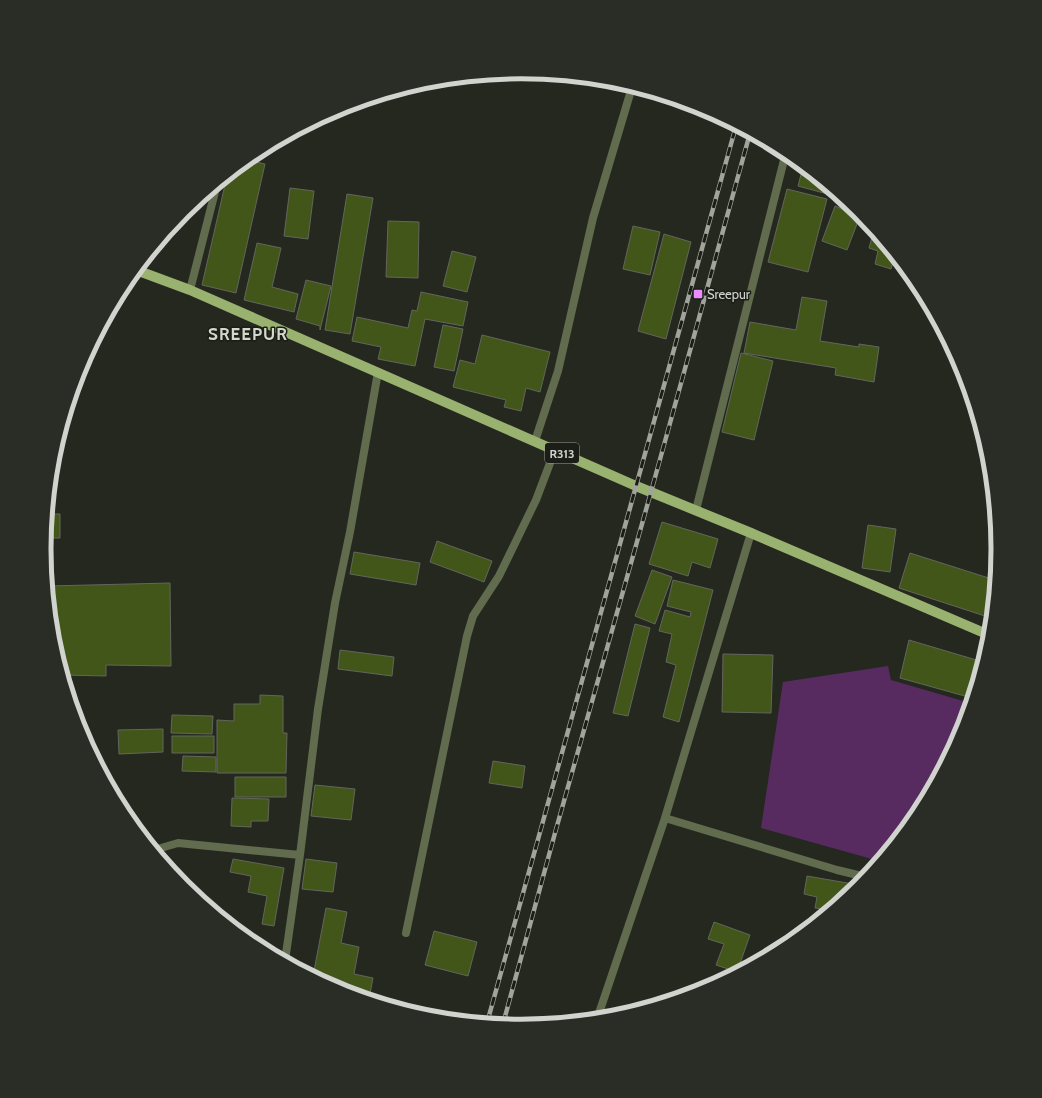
<svg xmlns="http://www.w3.org/2000/svg" width="1042" height="1098" font-family="Cabin,sans-serif">
	<rect width="100%" height="100%" fill="#25281f"/>
	<!-- green -->
	<path fill="#572b60" d="M888,666L891,680L970,703L962,732L917,814L879,861L761,828L783,682Z"/>
	<!-- building -->
	<path fill="#43561a" stroke="#62665c" d="M247,160L265,164L236,293L202,285L227,176Z
		M803,167L832,190L831,195L798,186Z
		M290,188L314,191L308,239L284,236Z
		M787,189L827,199L808,272L768,262Z
		M347,194L373,198L350,334L325,330Z
		M835,206L860,216L847,250L822,241Z
		M388,221L419,222L418,278L386,277Z
		M633,226L660,232L650,275L623,269Z
		M874,230L895,256L891,269L875,264L878,251L869,248Z
		M664,234L691,242L666,339L638,331Z
		M257,243L281,248L272,287L298,294L294,312L244,300Z
		M452,251L476,257L467,292L443,286Z
		M306,280L331,286L320,330V326L296,319Z
		M421,292L468,302L463,326L425,319L415,366L378,359L381,347L352,341L357,317L408,328L412,310L417,311Z
		M802,297L827,301L820,341L859,347V344L879,347L874,382L835,375L836,368L744,353L750,322L796,330Z
		M443,325L463,329L454,371L434,367Z
		M482,335L550,352L540,392L526,388L521,411L504,407L506,400L453,387L460,360L475,364Z
		M741,353L773,361L754,440L722,432Z
		M47,514H60V538H45Z
		M662,522L718,539L710,568L692,562L688,576L649,564Z
		M868,525L896,529L890,572L862,568Z
		M437,541L492,561L484,582L430,562Z
		M354,552L420,563L416,585L350,574Z
		M910,553L995,580L991,618L899,588Z
		M652,570L672,577L655,624L635,616Z
		M673,580L713,590L679,722L663,717L676,665L666,662L672,634L659,631L665,610L690,617L691,612L667,606Z
		M170,583L171,666L106,665V676L63,675L53,642L48,586Z
		M635,624L650,628L628,716L613,713Z
		M909,640L983,662L972,698L900,678Z
		M340,650L394,657L392,676L338,669Z
		M723,654L773,655L771,713L722,712Z
		M260,695L283,696V733H287L286,773H217V720L234,721V704H260Z
		M172,715L213,716L212,734L171,733Z
		M163,729V752L119,754L118,730Z
		M172,736H214V753H172Z
		M183,756L216,757V772L182,771Z
		M493,761L525,766L522,788L489,783Z
		M235,777H286V797H235Z
		M315,785L355,789L351,820L311,816Z
		M232,798L269,799L268,821H251V827L231,826Z
		M233,859L284,868L274,926L262,924L267,896L248,892L251,876L230,872Z
		M306,859L337,863L333,892L302,889Z
		M807,876L859,885L830,910L815,908L817,897L804,894Z
		M326,908L347,912L341,943L359,947L354,974L373,978L369,999L338,990L313,976Z
		M714,922L750,935L737,972L716,965L724,944L708,939Z
		M434,931L477,942L468,976L425,965Z"/>
	<g fill="none" stroke-linecap="round" stroke-linejoin="round">
		<!-- minor -->
		<path stroke="#606c4d" stroke-width="8" d="M190,290L217,184
			M535,441L558,371L593,218L632,87
			M696,510L786,152
			M665,818L837,870L866,877
			M154,850L178,843L300,855
			M406,933L467,636L473,616L499,576L536,500L555,450
			M285,961L300,855L318,709L335,603L350,532L378,372"/>
		<!-- tertiary -->
		<path stroke="#606c4d" stroke-width="8" d="M597,1019L665,818L751,533"/>
		<!-- primary -->
		<path stroke="#9ab270" stroke-width="10" d="M136,270L190,290L636,486L751,533L989,635"/>
		<!-- rail casing -->
		<g stroke="#a1a49d" stroke-width="4.5">
			<path id="rail" d="M487,1023L736,126
				M503,1024L555,833L651,492L750,133"/>
		</g>
		<!-- rail -->
		<use href="#rail" stroke="#1b1e16" stroke-width="3" stroke-dasharray="9" stroke-linecap="butt"/>
	</g>
	<!-- markers -->
	<rect fill="#e98dfe" stroke="#1b1e16" stroke-width="1.5" x="693" y="289" width="10" height="10" rx="2"/>
	<g text-anchor="middle" dominant-baseline="central" stroke-width="3" stroke-linejoin="round" paint-order="stroke">
		<!-- shield labels -->
		<rect fill="#1b1e16" stroke="#9a9d97" stroke-width="1" x="545" y="443" width="34" height="20" rx="3"/>
		<g font-size="12" font-weight="bold" fill="#d1d4ce">
			<text x="562" y="453">R313</text>
		</g>
		<!-- poi labels -->
		<g font-size="13" fill="#d1d4ce" stroke="#1b1e16" text-anchor="start">
			<text x="707" y="294">Sreepur</text>
		</g>
		<!-- district labels -->
		<g font-size="17" font-weight="bold" letter-spacing="1" fill="#d3d8cc" stroke="#1b1e16">
			<text x="248" y="334">SREEPUR</text>
		</g>
	</g>
	<!-- crop -->
	<path d="M0 0H1042V1098H0ZM51 549a470 470 0 1 1 940 0a470 470 0 1 1-940 0Z" fill="#2a2d25" fill-rule="evenodd"/>
	<path fill="none" stroke="#d1d4ce" stroke-width="5" d="M51 549a470 470 0 1 1 940 0a470 470 0 1 1-940 0Z"/>
</svg>
